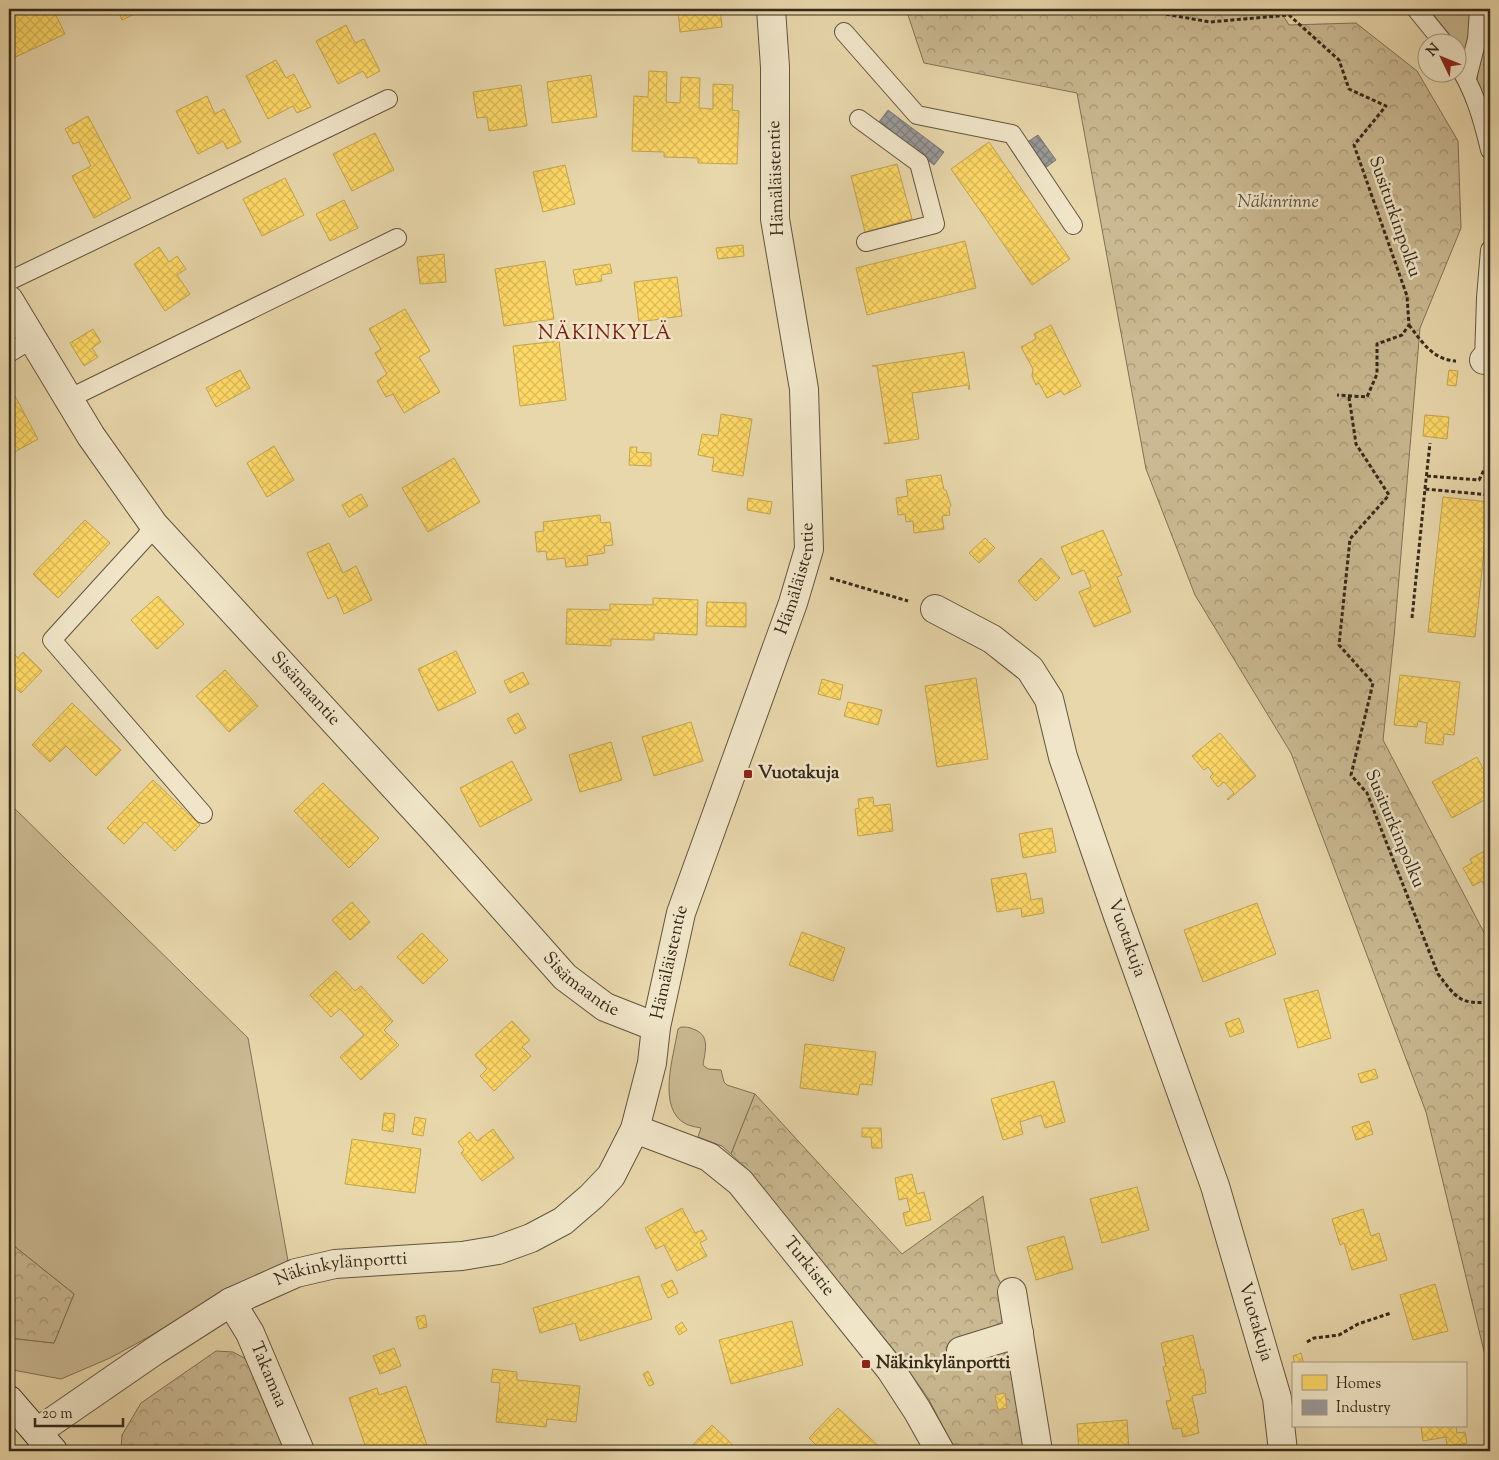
<svg xmlns="http://www.w3.org/2000/svg" width="1499" height="1460" font-family="'Sorts Mill Goudy',serif">
	<defs>
		<pattern id="forest-crowns" width="20" height="18" patternUnits="userSpaceOnUse" patternTransform="scale(1.25)"><rect width="20" height="18" fill="#cab992"/><path d="M2 6a3 3 0 1 1 6 0M12 15a3 3 0 1 1 6 0" fill="none" stroke="#a59676"/></pattern>
		<pattern id="homes-cross-hatch" width="8" height="8" patternUnits="userSpaceOnUse" patternTransform="scale(1.25)"><rect width="8" height="8" fill="#ffd966"/><path d="M0 0l8 8M0 8l8-8" fill="none" stroke="#dbba58"/></pattern>
		<pattern id="industry-cross-hatch" width="8" height="8" patternUnits="userSpaceOnUse" patternTransform="scale(1.25)"><rect width="8" height="8" fill="#999"/><path d="M0 0l8 8M0 8l8-8" fill="none" stroke="#7e7d7c"/></pattern>
	</defs>
	<rect width="100%" height="100%" fill="#e8d7ab"/>
	<filter id="stains"><feTurbulence type="fractalNoise" baseFrequency=".004" numOctaves="4"/><feColorMatrix values="0 0 0 0 .2 0 0 0 0 .09 0 0 0 0 .02 0 0 0 .5 -.17"/></filter>
	<radialGradient id="worn" r=".72"><stop offset=".6" stop-color="#630" stop-opacity="0"/><stop offset="1" stop-color="#630" stop-opacity=".3"/></radialGradient>
	<!-- grass -->
	<path fill="#cab992" stroke="#807156" d="M1429,9H1472L1470,46L1466,50H1462Z
		M1484,9H1490V118L1477,81Z
		M9,803L248,1038L288,1261L110,1358L61,1379L13,1370L9,1366V1338L54,1343L74,1294L9,1242Z
		M681,1027C686,1027 689,1027 693,1029C711,1035 705,1051 703,1065L708,1069L721,1070L724,1082L727,1085L755,1094L731,1154L722,1146L698,1137L701,1128C696,1127 690,1126 686,1124C656,1109 674,1055 678,1029Z"/>
	<!-- forest -->
	<path fill="url(#forest-crowns)" stroke="#807156" d="M906,9H1279L1289,25L1356,23L1417,71L1458,141L1461,228L1420,328L1394,637L1383,740L1490,944V1376L1426,1112L1291,753L1195,595L1146,469L1077,93L924,63Z
		M755,1094L902,1254L983,1196L995,1272L1002,1286L1004,1319C990,1334 965,1339 946,1347L949,1369C962,1365 995,1346 1006,1354C1009,1356 1011,1360 1013,1363L1027,1451H956L928,1398L896,1353L747,1169L731,1154Z
		M9,1242L74,1294L54,1343L9,1338Z
		M216,1351L233,1352L246,1359L285,1451H121L122,1435L141,1403Z"/>
	<!-- homes -->
	<path fill="url(#homes-cross-hatch)" stroke="#c2a44f" d="M14,9H53L65,34L9,60V11Z
		M117,9H145L122,20Z
		M678,9H720L722,27L680,32Z
		M346,25L355,43L364,39L380,71L367,78L363,71L338,84L316,41Z
		M276,60L286,78L294,74L311,107L297,113L293,106L268,119L246,76Z
		M649,71L667,72L666,102L680,103L681,77L700,78L699,108L713,109V84L733,85L732,110L739,111L737,164L698,163V158L664,157V152L632,151L634,96L648,97Z
		M591,75L597,117L552,123L547,82Z
		M521,85L527,126L489,131L487,117L477,118L473,92Z
		M207,96L215,114L224,109L241,142L227,149L223,141L198,154L176,111Z
		M88,116L131,198L94,218L72,176L91,166L79,142L73,144L65,129Z
		M375,133L394,170L352,191L333,154Z
		M989,142L1070,259L1032,285L951,169Z
		M897,164L912,219L865,232L851,176Z
		M565,165L575,204L543,212L533,172Z
		M285,178L304,215L262,236L243,199Z
		M344,200L358,228L330,241L316,214Z
		M965,241L976,288L867,315L856,268Z
		M743,245L744,256L718,259L716,248Z
		M159,247L169,262L177,256L186,269L177,275L190,294L165,311L134,264Z
		M444,254L446,282L420,284L417,257Z
		M545,261L554,319L504,326L495,269Z
		M610,264L612,273L601,275L602,281L576,285L573,270Z
		M677,277L682,316L639,322L634,282Z
		M405,309L430,351L419,357L440,392L404,413L393,394L386,397L377,381L387,374L375,353L381,349L369,329Z
		M1051,325L1081,386L1064,395L1061,391L1047,398L1039,383L1036,385L1032,376L1033,369L1021,347L1036,339L1034,334Z
		M93,329L101,342L92,348L98,357L84,366L70,343Z
		M559,341L566,400L520,406L513,346Z
		M964,352L970,389L969,390L968,385L912,393L919,439L884,444V443H889L877,366H872Z
		M240,370L250,388L216,407L206,388Z
		M1449,370L1458,371L1456,386L1447,385Z
		M15,396L38,439L9,455V399Z
		M721,414L752,419L743,476L712,471L714,458L698,455L702,434L718,436Z
		M1425,415L1449,417L1447,439L1423,436Z
		M274,446L294,480L267,497L247,463Z
		M630,447H637L636,452L651,453V466L629,465Z
		M454,458L480,502L428,532L402,488Z
		M941,475L944,490H946L951,506L949,508L950,515L942,516L944,529L914,533L913,521L906,522L905,514L898,515L896,498L908,496L906,480Z
		M361,494L368,506L349,517L342,505Z
		M1443,497L1489,502L1475,637L1428,632Z
		M748,498L772,502L770,514L747,510Z
		M600,515L601,523L610,522L613,545L604,546L605,553L587,556L588,565L566,567L565,558L547,560L546,551L537,552L535,532L544,531L543,522Z
		M85,520L110,543L58,598L33,574Z
		M1103,530L1122,575L1117,577L1131,612L1094,627L1079,592L1091,587L1084,570L1072,575L1061,547Z
		M985,538L995,548L979,563L969,553Z
		M329,543L343,573L356,566L372,600L344,614L336,595L328,599L307,553Z
		M1041,558L1060,578L1036,601L1018,581Z
		M158,596L184,624L157,649L131,620Z
		M653,598L698,600L697,635L654,633V640L611,639V646L566,644L567,609L610,610V604L653,605Z
		M707,602L746,603V627L706,626Z
		M9,649L18,658L23,652L42,671L21,693L9,682Z
		M456,651L476,693L438,711L418,669Z
		M225,670L258,706L229,732L196,696Z
		M523,672L529,684L510,693L504,681Z
		M1400,675L1460,682L1454,735L1444,734L1443,745L1425,743L1427,723L1418,721L1417,727L1394,725Z
		M976,678L988,759L937,767L925,686Z
		M822,679L843,685L840,700L818,694Z
		M848,702L882,710L878,725L844,716Z
		M72,703L121,750L96,776L66,746L50,762L32,745Z
		M518,713L526,728L515,734L507,719Z
		M691,722L703,761L654,776L642,737Z
		M1220,733L1256,776L1228,800L1227,799L1234,793L1224,782L1218,787L1210,777L1213,774L1208,767L1204,770L1192,756Z
		M611,742L622,780L580,792L569,755Z
		M1477,757L1490,782V797L1452,818L1432,782Z
		M512,761L532,800L480,827L460,788Z
		M153,780L200,825L175,851L145,822L124,844L107,828Z
		M323,783L379,838L349,868L294,811Z
		M873,797L874,806L890,804L893,831L858,836L855,809L859,808L858,799Z
		M1052,828L1056,852L1023,858L1019,834Z
		M1490,848V896L1482,881L1473,886L1463,868L1472,863L1470,859Z
		M1026,873L1031,900L1042,898L1044,913L1022,917L1021,908L997,912L991,879Z
		M352,902L370,922L350,940L332,920Z
		M1257,903L1276,954L1203,982L1184,930Z
		M802,932L845,948L833,981L789,965Z
		M422,933L448,960L423,984L397,957Z
		M336,971L355,991L361,986L393,1021L384,1030L399,1045L361,1080L340,1057L364,1035L340,1009L331,1017L310,995Z
		M1318,990L1331,1038L1298,1048L1284,999Z
		M1239,1018L1244,1032L1230,1037L1225,1023Z
		M512,1021L530,1040L522,1047L531,1056L494,1091L480,1076L487,1069L475,1055Z
		M805,1044L876,1052L872,1085L860,1084L858,1095L800,1088Z
		M1375,1069L1378,1078L1361,1083L1358,1074Z
		M1054,1081L1065,1122L1045,1128L1041,1115L1020,1122L1023,1134L1003,1140L991,1099Z
		M384,1113L395,1114L393,1132L382,1130Z
		M415,1117L426,1119L423,1136L412,1134Z
		M1369,1121L1373,1134L1356,1140L1352,1127Z
		M862,1128H881L882,1148H872L871,1137H862Z
		M493,1129L514,1158L482,1181L461,1153L464,1150L458,1142L470,1132L477,1141Z
		M352,1139L421,1149L415,1193L345,1184Z
		M912,1174L917,1194L924,1192L931,1220L906,1226L903,1213L910,1211L907,1198L899,1200L895,1178Z
		M1137,1187L1149,1230L1102,1243L1090,1199Z
		M682,1208L695,1233L702,1230L707,1239L700,1243L707,1256L677,1271L664,1245L656,1249L645,1228Z
		M1363,1209L1371,1236L1379,1233L1387,1260L1352,1270L1344,1243L1340,1245L1332,1219Z
		M1064,1236L1073,1269L1036,1280L1027,1247Z
		M639,1276L652,1319L580,1341L575,1323L540,1333L533,1308Z
		M672,1280L678,1293L668,1298L661,1285Z
		M1435,1284L1448,1331L1413,1340L1400,1295Z
		M425,1315L427,1327L419,1329L416,1317Z
		M792,1321L803,1365L731,1384L719,1340Z
		M682,1322L687,1330L679,1335L675,1327Z
		M1193,1335L1201,1370L1203,1369L1206,1384L1205,1385L1206,1393L1192,1396L1198,1423L1197,1424L1199,1433L1183,1437L1181,1428L1173,1429L1166,1401L1171,1400L1163,1367L1166,1366L1161,1343Z
		M394,1348L401,1366L380,1374L373,1356Z
		M1301,1353L1304,1364H1295L1293,1356Z
		M493,1369L517,1372V1380L580,1386L576,1422L547,1419L546,1427L496,1422L500,1383L491,1382Z
		M648,1371L654,1384L649,1386L643,1374Z
		M406,1386L429,1451H367L349,1398L377,1388L379,1395Z
		M1005,1393L1007,1408L998,1410L995,1395Z
		M838,1408L884,1451H822L809,1438Z
		M1127,1420L1129,1451H1079L1077,1424Z
		M712,1425L739,1451H687Z
		M1421,1426H1456L1457,1433L1465,1432L1467,1443L1447,1447L1446,1437L1423,1441Z"/>
	<!-- industry -->
	<path fill="url(#industry-cross-hatch)" stroke="#7b7773" d="M888,110L944,152L934,165L879,122Z
		M1038,135L1056,160L1045,168L1026,143Z"/>
	<g fill="none" stroke-linecap="round" stroke-linejoin="round">
		<!-- lane casing -->
		<g stroke="#62543e" stroke-width="20">
			<path id="lane" d="M1416,9L1443,42
				M844,32L917,115L1012,134L1073,225
				M1456,62C1474,88 1483,120 1490,150
				M1467,78L1477,39L1479,9
				M859,119L919,163L935,224L866,242
				M9,281L388,99
				M9,353L32,339
				M1484,360L1486,298L1490,250
				M68,399L397,238
				M154,525L145,538L52,640L203,814"/>
		</g>
		<!-- street casing -->
		<g stroke="#62543e" stroke-width="30">
			<g id="street">
				<path id="s1" d="M9,300L91,436L154,525L436,832L565,977L605,1007L656,1027"/>
				<path d="M1484,360H1490"/>
				<path id="s2" d="M935,609L992,639L1030,669L1049,699L1063,757L1118,916L1215,1186L1277,1398L1283,1451"/>
				<path id="s3" d="M635,1129L709,1157L740,1182L891,1370L917,1410L940,1451"/>
				<path d="M1012,1292L1038,1451"/>
				<path id="s4" d="M231,1302L250,1333L300,1451"/>
				<path d="M961,1351L1019,1333"/>
				<path id="s5" d="M37,1432L156,1350L231,1302L296,1273L335,1264L462,1256L498,1250L531,1238L563,1221L592,1196L611,1176L635,1129L652,1063L656,1027L681,913L793,603L809,549L804,389L775,219V67L771,9"/>
			</g>
		</g>
		<!-- secondary casing -->
		<g stroke="#35291a" stroke-width="30">
			<path id="secondary" d="M9,1400L53,1451"/>
		</g>
		<!-- path -->
		<path stroke="#35291a" stroke-width="3" stroke-dasharray="4 2.5" stroke-linecap="butt" d="M1167,9L1165,14L1210,22L1289,15L1339,60L1349,89L1386,106L1354,145L1407,296L1409,325L1402,335L1377,344V374L1367,397L1337,395
			M1409,325C1422,342 1433,360 1456,361
			M1349,397L1356,444L1389,495L1350,539L1339,645L1373,683L1351,775L1367,793L1438,974C1456,997 1459,1005 1490,1002
			M1427,476L1479,480L1486,466
			M1425,489L1430,443
			M830,578L908,601
			M1412,618L1425,489L1490,495
			M1307,1342L1314,1338L1339,1335L1358,1324L1391,1313"/>
		<!-- lane -->
		<use href="#lane" stroke="#f0e5c8" stroke-width="18"/>
		<!-- street -->
		<use href="#street" stroke="#f0e5c8" stroke-width="28"/>
		<!-- secondary -->
		<use href="#secondary" stroke="#f0e5c8" stroke-width="28"/>
	</g>
	<!-- markers -->
	<g fill="#8f2418" stroke="#f0e5c8" stroke-width="2">
		<rect x="743" y="769" width="10" height="10" rx="2.5"/>
		<rect x="861" y="1359" width="10" height="10" rx="2.5"/>
	</g>
	<g text-anchor="middle" dominant-baseline="central" stroke-width="5" stroke-linejoin="round" paint-order="stroke">
		<!-- street labels -->
		<g font-size="18" fill="#35291a" stroke="#f0e5c8">
			<text transform="translate(777 178) rotate(-92)">Hämäläistentie</text>
			<text transform="translate(1394 217) rotate(71)">Susiturkinpolku</text>
			<text stroke="none"><textPath href="#s5" startOffset="1274">Hämäläistentie</textPath></text>
			<text stroke="none"><textPath href="#s1" startOffset="491">Sisämaantie</textPath></text>
			<text transform="translate(1394 829) rotate(67)">Susiturkinpolku</text>
			<text stroke="none"><textPath href="#s2" startOffset="400">Vuotakuja</textPath></text>
			<text stroke="none"><textPath href="#s5" startOffset="869">Hämäläistentie</textPath></text>
			<text stroke="none"><textPath href="#s1" startOffset="896">Sisämaantie</textPath></text>
			<text stroke="none"><textPath href="#s3" startOffset="228">Turkistie</textPath></text>
			<text stroke="none"><textPath href="#s5" startOffset="350">Näkinkylänportti</textPath></text>
			<text stroke="none"><textPath href="#s2" startOffset="805">Vuotakuja</textPath></text>
			<text stroke="none"><textPath href="#s4" startOffset="82">Takamaa</textPath></text>
		</g>
		<!-- park labels -->
		<g font-size="18" font-style="italic" fill="#5a4d38" stroke="#f0e5c8">
			<text x="1278" y="203">Näkinrinne</text>
		</g>
		<!-- poi labels -->
		<g font-size="18" font-weight="bold" fill="#35291a" stroke="#f0e5c8" text-anchor="start">
			<text x="758" y="774">Vuotakuja</text>
			<text x="876" y="1364">Näkinkylänportti</text>
		</g>
		<!-- quarter labels -->
		<g font-size="20" letter-spacing="1" fill="#7a1f14" stroke="#f0e5c8">
			<text x="605" y="334">NÄKINKYLÄ</text>
		</g>
	</g>
	<!-- margin -->
	<rect width="1499" height="1460" fill="none" stroke="#e8d7ab" stroke-width="30"/>
	<rect x="10" y="10" width="1479" height="1440" fill="none" stroke="#35291a" stroke-width="2.5"/>
	<rect x="15" y="15" width="1469" height="1430" fill="none" stroke="#35291a"/>
	<!-- legend -->
	<rect x="1292" y="1362" width="175" height="65" fill="#f0e5c8" stroke="#a59a82"/>
	<rect x="1302" y="1375" width="25" height="15" fill="#ffd966" stroke="#a59a82"/>
	<text x="1336" y="1388" font-size="15" fill="#35291a">Homes</text>
	<rect x="1302" y="1400" width="25" height="15" fill="#999999" stroke="#a59a82"/>
	<text x="1336" y="1412" font-size="15" fill="#35291a">Industry</text>
	<!-- north arrow -->
	<g transform="translate(1442 58) rotate(313)"><circle r="24" fill="#f0e5c8" stroke="#a59a82"/>
	<path d="M0-4L9 19L0 12L-9 19Z" fill="#8f2418"/>
	<text y="-8" font-size="14" font-weight="bold" text-anchor="middle" fill="#35291a">N</text>
	</g>
	<!-- scale -->
	<path d="M35 1418v8h88v-8" fill="none" stroke="#35291a" stroke-width="2.5"/>
	<text x="42" y="1418" font-size="15" fill="#35291a" stroke="#f0e5c8" stroke-width="4" paint-order="stroke">20 m</text>
	<rect width="100%" height="100%" filter="url(#stains)"/>
	<rect width="100%" height="100%" fill="url(#worn)"/>
</svg>
